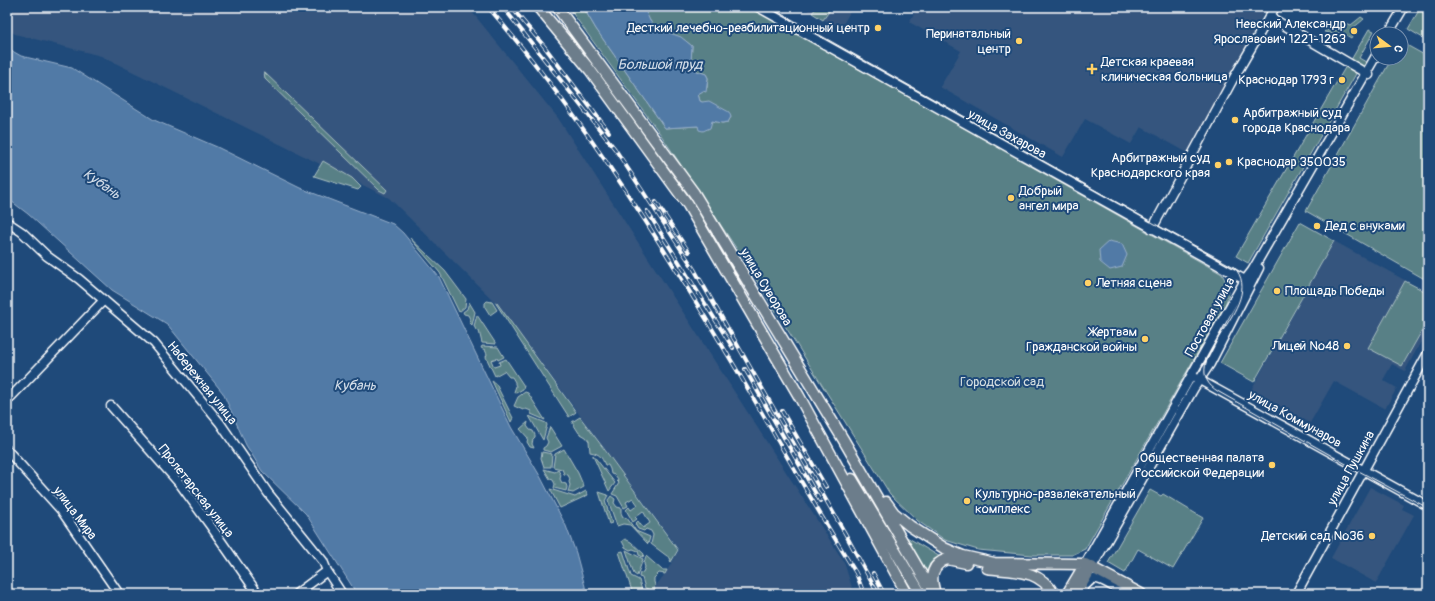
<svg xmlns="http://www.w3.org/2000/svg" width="1435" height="601" font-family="Pangolin,sans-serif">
	<rect width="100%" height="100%" fill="#1f4a7a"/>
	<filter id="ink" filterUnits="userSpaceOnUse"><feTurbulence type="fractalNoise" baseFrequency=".025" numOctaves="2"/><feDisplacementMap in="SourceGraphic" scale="8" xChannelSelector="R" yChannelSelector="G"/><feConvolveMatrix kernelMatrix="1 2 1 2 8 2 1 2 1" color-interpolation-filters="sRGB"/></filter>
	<g filter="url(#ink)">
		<!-- built -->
		<path fill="#34557e" d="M7,7H468L558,118L844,562L854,594H657L654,588L665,574L679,550L500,307L389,198L101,56L15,34L7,29Z
			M802,7H853L840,29Z
			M918,7H1267L1188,153L1141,127L1131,144L1085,119L1063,157L940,87L961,51L909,22Z
			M1334,241L1428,293V329L1405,371L1392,364L1383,380L1397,388L1385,409L1334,381L1310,423L1251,390Z
			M1370,487L1404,505L1402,509L1414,515L1376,583L1331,558Z"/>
		<!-- green -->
		<path fill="#598086" stroke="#acc0c2" d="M568,7H583L596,29L665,128L698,126L712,121L722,123L728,122L731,117L700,101L698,94L707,88L708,78L706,74L697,71L691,62L692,46C688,43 684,39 679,37C661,29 650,29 644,7H749L1222,274C1229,288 1231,290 1225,305L1085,549L1072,555H1032L978,550L945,540L918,521L890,494L742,257L661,135Z
			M817,7H825L830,10L823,20L812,13Z
			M1421,7H1428V41L1408,29Z
			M1361,17L1364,19C1360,23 1353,27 1351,31L1353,34L1351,38L1341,32L1335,34L1324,32L1326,30L1332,31L1343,28L1346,23L1351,25Z
			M1369,29L1374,31L1359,58L1366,62L1363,67L1351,60Z
			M1401,42L1428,57V281L1306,211L1392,58H1401Z
			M1346,66L1357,72L1248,263L1236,256Z
			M264,72L387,190L385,193L379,190L265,79Z
			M323,161L352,178L361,187L358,190L314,176Z
			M1300,222L1334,241L1254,382L1220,363Z
			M410,238L445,271L466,299L465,307L459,312L440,273Z
			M1405,281L1428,293V320L1402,366L1368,348Z
			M487,301L492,302L497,310L490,315L485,307V303Z
			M469,302L475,312L472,325L469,322L470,319L468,315L464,314L463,312L467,309Z
			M495,302L497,303L576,412L569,417Z
			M477,315L496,344L482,343L479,331L476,330L474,326Z
			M482,346L498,347L504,357L498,360L497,358L491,360L494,367L500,365L499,362L506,359L524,386L523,389L516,393L514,392L516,386L515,384V382L512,377H509L504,371L495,376L486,357L487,354L485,350L481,348Z
			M492,381L496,384L513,418L511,422Z
			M525,392L528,393L545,420L531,414V411L526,409L523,410L514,406L518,397Z
			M529,416L546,423L547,425L543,440Z
			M580,417C614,461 645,506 678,550L671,562L670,561L671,559L651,544L653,535L651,531L646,529L644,531L638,529L635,524L638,521L643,528L650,523L643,511L635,517L637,519L633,522L626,510L629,507L631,510L638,505L633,498L626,502L628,506L624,508L617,496L612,494L619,483L617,481L618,479L615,475L611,474L610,469L608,465H605C601,456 600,454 590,452L589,441L586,437L579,433L572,422Z
			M528,422L527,426L530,430L533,431L535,435V437L533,439L532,444L534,448L530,447L527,442L528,438L520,429Z
			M550,427L562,446L551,452L543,450V448L546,446L548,442L546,438Z
			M564,449L578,473L584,487L573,493L568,492L570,485L569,482L570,479L568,475L564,474L562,469L553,467L555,454Z
			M542,452L552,454L551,467H544L541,458Z
			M593,455L615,483L609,491L593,456Z
			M544,469L555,472L558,470L561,475L560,479L562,483L566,484L567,487L566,491L554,488L555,484L553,480L550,479Z
			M550,489L575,497L586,491L588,495L560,508Z
			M1150,490L1161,496L1163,494L1203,518L1173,569L1138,549L1125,573L1108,563Z
			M599,492L608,495L605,501L612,523L609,524Z
			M611,496L615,499L614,503L617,507L621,508V513L623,517L627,518L636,531L650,537L648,544L630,525L623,524L617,526L608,500Z
			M905,536L942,558L928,575Z
			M625,539L631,542L644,554L643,557L639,555L638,551L633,549L630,550L625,547L622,541Z
			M626,550L643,559L637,576L634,574Z
			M623,551L631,576L639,580L643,594H633L619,552Z
			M646,556L662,570H667L665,574L659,573L654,578V582L655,585L654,588L657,594H649L648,589L645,588L642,578L639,577L640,573L643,572L645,567L644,564Z"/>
		<!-- water -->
		<path fill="#517aa6" stroke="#97afca" d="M583,7H644L650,21L656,28L681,37L692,46L691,62L697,71L706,74L708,78L706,92L703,91L698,94L700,101L702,102L709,101L729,112L731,117L728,122L722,123L712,121L710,128L703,131L699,130L698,126L665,128L596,29Z
			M7,48L21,56L72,68L154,120L217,147L300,188L393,224L403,233L439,277L511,427L540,476L566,526L576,553L587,594H357L306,514L262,471L246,445L223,393L167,324L112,290L28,214L7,198Z
			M1109,241L1122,244L1127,255L1122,267L1110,270L1100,262L1099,250Z"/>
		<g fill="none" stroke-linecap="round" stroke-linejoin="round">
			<!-- minor casing -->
			<g stroke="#fff" stroke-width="11">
				<path id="minor" d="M758,7L1245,280
					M1270,17L1369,75
					M1388,34L1404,7
					M7,222L22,232L47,256L79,279L154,343L220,423L268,493L323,561L327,571L342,594
					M1152,229L1232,81L1275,7
					M1196,378L1428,506
					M7,401L104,300
					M111,406L180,484L212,528L258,594
					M7,450L61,510L119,594
					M1085,564L1245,280L1252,271L1377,54
					M1092,567L1194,388L1210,364L1259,268
					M1083,588C1086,585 1089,581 1093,579C1101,577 1118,590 1125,594
					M296,594L327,571
					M1296,594L1428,353"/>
			</g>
			<!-- major casing -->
			<g stroke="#fff" stroke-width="13">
				<path id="major" d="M538,7L590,70L688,205L799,396L907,594
					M557,7L694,193L843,439L933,594
					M852,479L921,594
					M886,502L894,513L910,526L944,548L963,556L994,563L1085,564L1141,594
					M987,568C1014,572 1038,568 1054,594
					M934,590C930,576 932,564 947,559L966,563
					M1067,594L1085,564
					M1076,594L1092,567"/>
			</g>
			<!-- minor -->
			<use href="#minor" stroke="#1f4a7a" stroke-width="8"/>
			<!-- major -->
			<use href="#major" stroke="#6c7d8b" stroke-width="10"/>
			<!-- tram -->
			<path stroke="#fff" stroke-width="1" d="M770,7L1155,224L1234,267C1270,306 1169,363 1219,392L1355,469L1428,508"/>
			<!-- rail casing -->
			<g stroke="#fff" stroke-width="4">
				<path id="rail" d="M488,7C586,120 665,249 741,377C779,442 816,509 856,573L864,594
					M503,7L615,149L694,269L846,535L878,594
					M511,7L544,46L609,132
					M656,202L689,252
					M647,211L733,348
					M745,369L820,501
					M782,411L826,487
					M873,573L884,594"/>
			</g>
			<!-- rail -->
			<use href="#rail" stroke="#1f4a7a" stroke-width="2.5" stroke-dasharray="8" stroke-linecap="butt"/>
		</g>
	</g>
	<!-- markers -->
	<g fill="#ffd166" stroke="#1f4a7a" stroke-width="1.5">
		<circle cx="878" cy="28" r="4"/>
		<circle cx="1354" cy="31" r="4"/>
		<circle cx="1019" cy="41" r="4"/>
		<path d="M1090 63h4v4h4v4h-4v4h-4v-4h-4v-4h4z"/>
		<circle cx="1342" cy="80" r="4"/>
		<circle cx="1235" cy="120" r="4"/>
		<circle cx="1229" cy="162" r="4"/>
		<circle cx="1218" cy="165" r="4"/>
		<circle cx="1011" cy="198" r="4"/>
		<circle cx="1317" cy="226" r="4"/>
		<circle cx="1088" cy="283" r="4"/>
		<circle cx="1277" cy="291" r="4"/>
		<circle cx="1145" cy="339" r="4"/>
		<circle cx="1347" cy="346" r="4"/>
		<circle cx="1272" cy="465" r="4"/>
		<circle cx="967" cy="501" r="4"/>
		<circle cx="1372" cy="536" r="4"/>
	</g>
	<g text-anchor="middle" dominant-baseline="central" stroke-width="4" stroke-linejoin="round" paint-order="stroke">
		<!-- poi labels -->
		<g font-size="13" fill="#fff" stroke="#1f4a7a" text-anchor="end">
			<text x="1346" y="24">Невский Александр<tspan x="1346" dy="15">Ярославович 1221-1263</tspan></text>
			<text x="870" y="28">Десткий лечебно-реабилитационный центр</text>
			<text x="1011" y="34">Перинатальный<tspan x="1011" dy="15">центр</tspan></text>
			<text x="1101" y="62" text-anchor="start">Детская краевая<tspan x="1101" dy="15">клиническая больница</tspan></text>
			<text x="1334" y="80">Краснодар 1793 г</text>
			<text x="1243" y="113" text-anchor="start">Арбитражный суд<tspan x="1243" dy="15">города Краснодара</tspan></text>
			<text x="1210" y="158">Арбитражный суд<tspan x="1210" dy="15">Краснодарского края</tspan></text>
			<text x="1237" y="162" text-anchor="start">Краснодар 350035</text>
			<text x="1019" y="191" text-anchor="start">Добрый<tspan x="1019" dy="15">ангел мира</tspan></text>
			<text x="1325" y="226" text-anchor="start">Дед с внуками</text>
			<text x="1096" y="283" text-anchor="start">Летняя сцена</text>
			<text x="1285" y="291" text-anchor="start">Площадь Победы</text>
			<text x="1137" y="332">Жертвам<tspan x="1137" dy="15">Гражданской войны</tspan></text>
			<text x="1339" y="346">Лицей №48</text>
			<text x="1264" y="458">Общественная палата<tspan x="1264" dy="15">Российской Федерации</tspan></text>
			<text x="975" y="494" text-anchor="start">Культурно-развлекательный<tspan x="975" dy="15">комплекс</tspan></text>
			<text x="1364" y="536">Детский сад №36</text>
		</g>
		<!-- street labels -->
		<g font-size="13" fill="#fff" stroke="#1f4a7a">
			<text transform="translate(1007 134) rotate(29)">улица Захарова</text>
			<text transform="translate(766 287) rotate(59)">улица Суворова</text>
			<text transform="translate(1210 317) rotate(-61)">Постовая улица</text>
			<text transform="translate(202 383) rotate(51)">Набережная улица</text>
			<text transform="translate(1295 419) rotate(29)">улица Коммунаров</text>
			<text transform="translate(1351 468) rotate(-61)">улица Пушкина</text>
			<text transform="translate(196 491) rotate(52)">Пролетарская улица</text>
			<text transform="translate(75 513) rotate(53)">улица Мира</text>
		</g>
		<!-- park labels -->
		<g font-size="13" fill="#d6dfe1" stroke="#1f4a7a">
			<text x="1002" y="382">Городской сад</text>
		</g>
		<!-- water labels -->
		<g font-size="14" font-style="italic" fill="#d4dee9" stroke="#1f4a7a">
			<text x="660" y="64">Большой пруд</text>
			<text transform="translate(102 184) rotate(35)">Кубань</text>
			<text x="355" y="385">Кубань</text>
		</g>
	</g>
	<!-- margin -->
	<rect width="1435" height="601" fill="none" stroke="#1f4a7a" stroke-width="24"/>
	<rect x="12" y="12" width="1411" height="577" fill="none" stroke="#fff" stroke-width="1.5" filter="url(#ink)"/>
	<!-- north arrow -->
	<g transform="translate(1389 46) rotate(106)"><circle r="19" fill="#1f4a7a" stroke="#7992af"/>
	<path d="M0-3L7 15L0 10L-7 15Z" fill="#ffd166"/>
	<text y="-6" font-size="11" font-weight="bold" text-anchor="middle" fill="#ffffff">С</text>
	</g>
</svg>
